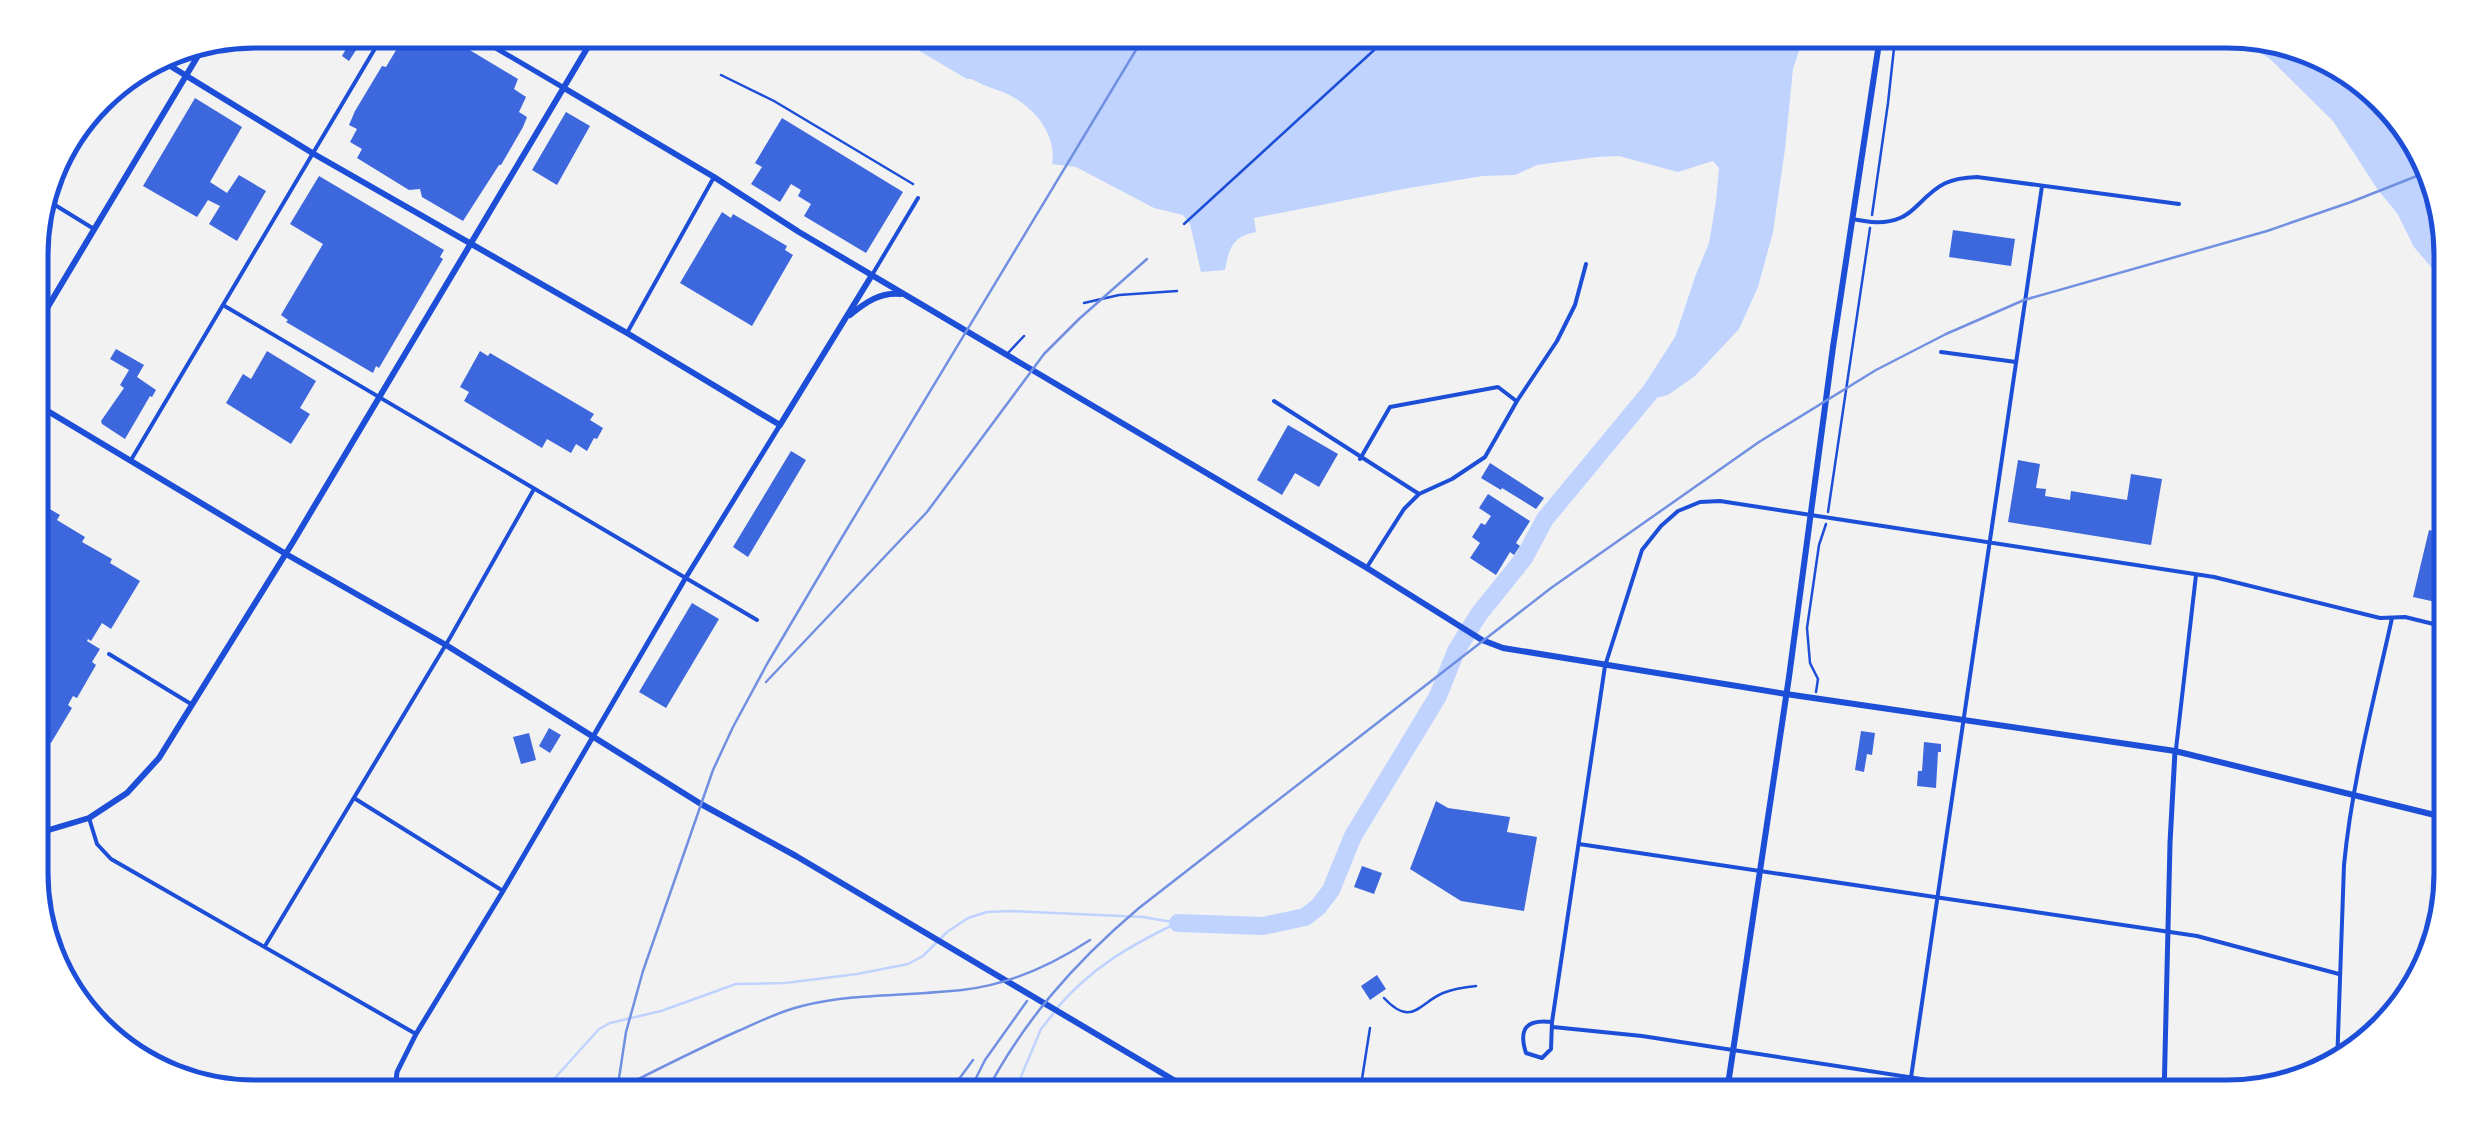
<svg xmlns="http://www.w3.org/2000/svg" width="2481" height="1128" font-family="Overpass,sans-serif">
	<rect width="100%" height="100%" fill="#f2f2f2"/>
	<!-- water -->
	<path fill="#bfd3fe" d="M884,30H1806L1793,69L1785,149L1773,232L1758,287L1739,329L1695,376L1668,395L1632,404L1675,337L1695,277L1709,243L1716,201L1719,168L1713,161L1678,172L1619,156L1597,157L1537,165L1515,175L1483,176L1403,189L1254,218L1256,232C1233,236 1229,248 1225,270L1201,272L1190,224L1183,215L1154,208L1076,167L1052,164C1058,132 1029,101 1000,91C989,87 982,85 972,79H967Z
		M2225,30L2313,47L2405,118L2449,224V288L2414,247L2397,213L2378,190L2333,121L2270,59Z"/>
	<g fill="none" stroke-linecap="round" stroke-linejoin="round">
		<!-- stream -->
		<path stroke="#bfd3fe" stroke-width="2.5" d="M1058,1007C1091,968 1131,945 1177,923
			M529,1098L554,1079L599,1029L610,1023L661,1011L736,984L785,983L857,974L908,964L923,956L947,932L968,918L987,912L1009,911L1143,917L1178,923
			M1012,1098L1041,1029L1053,1014"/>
		<!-- river -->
		<path stroke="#bfd3fe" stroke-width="18" d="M1178,923L1263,926L1305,917L1318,907L1331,890L1353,836L1438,696L1456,651L1479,614L1524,558L1545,519L1656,385"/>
	</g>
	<!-- building -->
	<path fill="#3d67dc" d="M346,30H369L349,61L342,56L346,49L337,44Z
		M408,30H430L458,47L463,46L518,79L514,89L526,97L519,112L527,117L523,127L501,165H499L463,221L422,197L420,189L409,190L357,158L362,149L350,142L357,129L349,125L355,111L382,66L386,67Z
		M195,98L242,127L210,182L227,193L239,175L266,191L237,241L209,224L220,206L208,200L197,217L143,186Z
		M566,112L590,126L557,185L532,170Z
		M782,118L903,192L866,253L804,216L811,204L798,196L801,190L791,184L780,202L751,184L762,167L755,163Z
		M319,176L444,250L440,257L443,259L379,368L376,366L373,373L286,322L288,320L281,315L323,244L290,224Z
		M722,212L731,218L733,214L787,246L785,250L793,255L752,326L680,283Z
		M1953,230L2015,239L2011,266L1949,257Z
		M116,349L144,365L137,377L156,390L152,397L150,396L125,439L102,424L101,421L124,388L120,385L129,370L110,359Z
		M267,351L316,381L300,408L310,414L291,444L226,403L243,374L251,379Z
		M480,351L488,356L490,353L594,414L590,420L603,428L597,439L594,438L587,451L576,444L571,453L547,439L542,448L464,401L469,392L460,387Z
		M1288,425L1338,454L1319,487L1295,473L1282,495L1257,480Z
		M791,451L806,460L748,557L733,547Z
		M2018,460L2040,464L2036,488L2046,489L2045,496L2070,500L2071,491L2127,500L2131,474L2162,479L2151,545L2008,522Z
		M1490,463L1544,498L1536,509L1502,488L1501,490L1481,478Z
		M1488,494L1530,521L1516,543L1520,546L1514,555L1510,552L1496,575L1470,558L1480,543L1472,537L1481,523L1485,525L1491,516L1479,508Z
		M31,498L60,515L57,520L85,537L82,542L112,559L110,563L140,581L111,629L102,623L91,641L88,639L87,641L100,649L92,662L96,665L77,698L73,696L68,705L72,708L51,743L47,741L39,754L32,750Z
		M2449,513H2450V611L2444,610L2445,604L2413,597L2429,530L2444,534Z
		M692,603L719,619L666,708L639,692Z
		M549,728L561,735L550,753L539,746Z
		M1861,731L1875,733L1872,755L1867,754L1864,772L1855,770Z
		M529,733L536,760L521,764L513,737Z
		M1924,742L1941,744V752H1938L1936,788L1917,786L1918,771H1922Z
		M1436,801L1448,808L1510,817L1507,832L1537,837L1524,911L1461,901L1410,869Z
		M1362,866L1382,873L1374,894L1354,887Z
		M1377,975L1386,989L1370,1000L1361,986Z"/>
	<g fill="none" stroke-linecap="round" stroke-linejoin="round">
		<!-- path -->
		<path stroke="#1d4ed8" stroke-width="2.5" d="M1872,215L1888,103L1896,30
			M1184,224L1396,30
			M1828,512L1870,228
			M1816,692L1818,679L1810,663L1807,628L1819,545L1826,524"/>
		<!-- service -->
		<path stroke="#1d4ed8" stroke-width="2.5" d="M721,75L774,101L913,184
			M1084,303L1119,295L1177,291
			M1008,353L1024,336
			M1359,1098L1370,1028"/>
		<!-- pedestrian -->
		<path stroke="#1d4ed8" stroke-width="2.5" d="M1384,998C1412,1028 1419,1003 1443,993C1453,989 1466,987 1476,986"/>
		<!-- minor -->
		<path stroke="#1d4ed8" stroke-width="4" d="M42,197L94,229
			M1852,219C1868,222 1884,225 1900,218C1908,215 1914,209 1920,203C1939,184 1949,178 1977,177L2179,204
			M872,275L918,198
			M223,305L757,620
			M627,333L714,177
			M1941,352L2016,362
			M1274,401L1419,494
			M1360,459L1390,407L1498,387L1515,400
			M131,460L386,30
			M1367,567L1404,509L1419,494L1452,479L1485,457L1517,401L1557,341L1575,305L1586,264
			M109,654L191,704
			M2176,749L2196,575
			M354,798L503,891
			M89,818L97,844L111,859L416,1034
			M1579,844L2197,936L2339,974
			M265,946L451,636L534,489
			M1552,1022C1527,1019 1518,1028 1526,1053L1542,1058L1551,1049L1552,1022L1605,666L1642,550L1661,526L1678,511L1700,502L1720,501L2214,577L2380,618L2405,617L2450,628
			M1553,1027L1642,1036L2045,1098
			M2337,1065L2344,865C2352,781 2374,700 2392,618
			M775,1098L784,1092
			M1908,1098L2042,186"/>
		<!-- tertiary -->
		<path stroke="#1d4ed8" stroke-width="5" d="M465,30L564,88
			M394,1098L397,1072L416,1034L503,891L685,579L780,425
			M1178,1098L1180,1084
			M2164,1098L2170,843L2175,751"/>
		<!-- secondary -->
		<path stroke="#1d4ed8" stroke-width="6" d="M31,335L208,39
			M31,401L286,554L446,645L701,804L796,856L1204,1098
			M1726,1098L1789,677L1833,347L1881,30"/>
		<!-- primary -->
		<path stroke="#1d4ed8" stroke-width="6" d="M154,56L314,154L627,333L780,425L872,275
			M564,88L714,177L799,232L1367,568L1482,640L1503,648L1786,694L2175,751L2451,819
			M850,315C866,302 880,292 901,294
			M32,835L89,818L127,793L159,758L293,542L598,30"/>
		<!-- rail -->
		<path stroke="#7290e2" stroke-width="2.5" d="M766,682L927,512L1044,354L1079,319L1147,259
			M607,1095C650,1073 693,1051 738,1031C759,1022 780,1011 802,1006C855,993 908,996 962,990C1008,985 1052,965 1090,940
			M616,1098L626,1032L643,971L713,770L733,727L767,664L844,534L1148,30
			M945,1098L973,1060
			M966,1098L985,1060L1027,1001
			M983,1098C1023,1021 1073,964 1139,908L1551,588L1759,442L1876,370L1946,334L2024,300L2267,231L2351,202L2427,172"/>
	</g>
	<!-- crop -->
	<path d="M0 0H2481V1128H0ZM255 48H2227A207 207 0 0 1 2434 255V873A207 207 0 0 1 2227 1080H255A207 207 0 0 1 48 873V255A207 207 0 0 1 255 48Z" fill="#fff" fill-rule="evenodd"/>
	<path fill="none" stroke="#1d4ed8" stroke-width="5" d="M255 48H2227A207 207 0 0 1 2434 255V873A207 207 0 0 1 2227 1080H255A207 207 0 0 1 48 873V255A207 207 0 0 1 255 48Z"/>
</svg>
